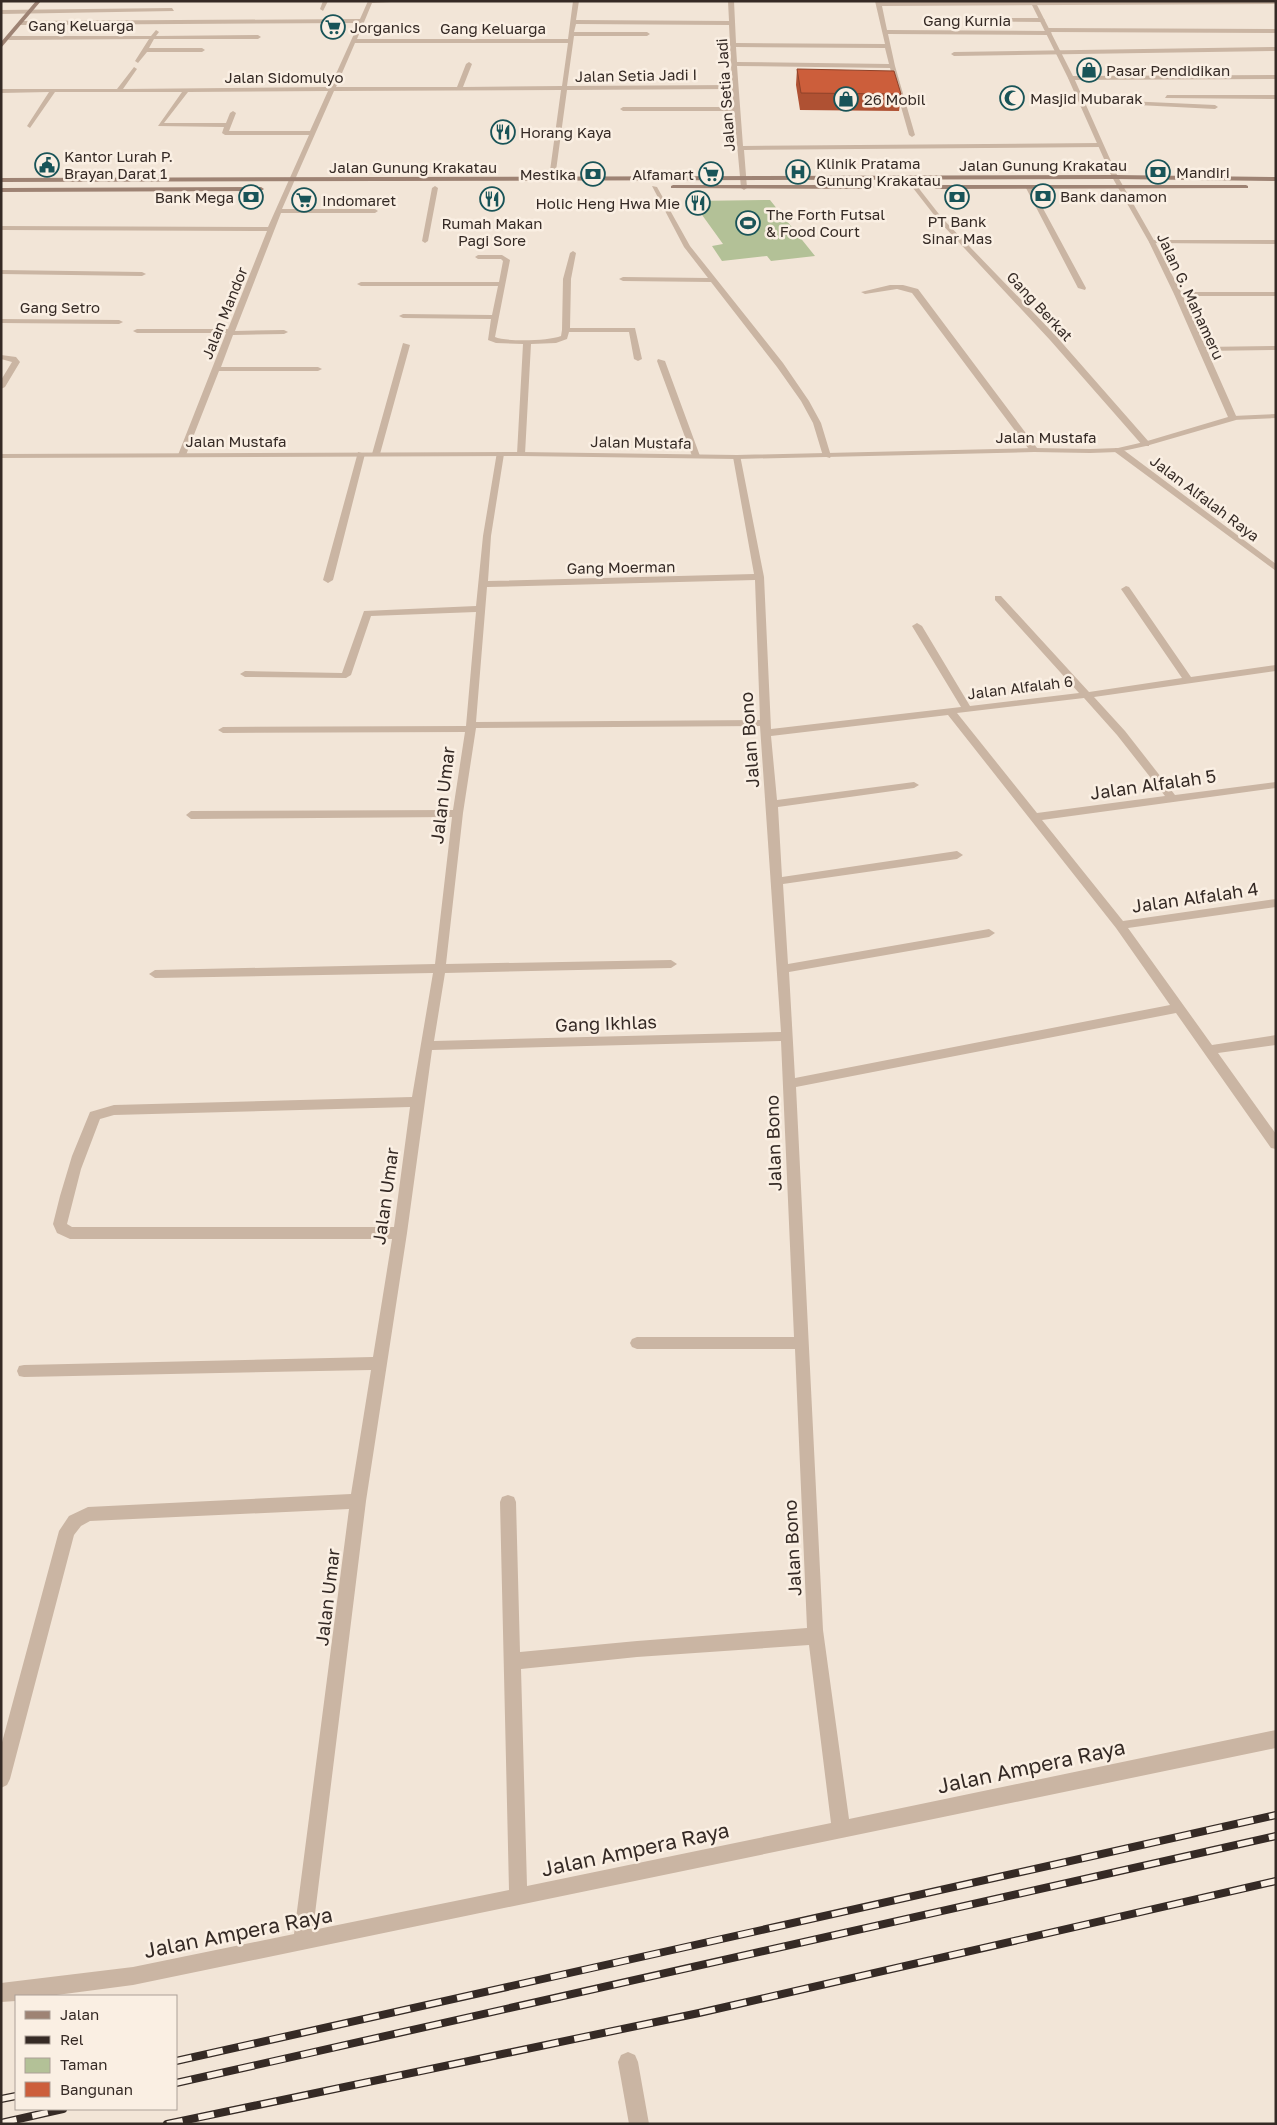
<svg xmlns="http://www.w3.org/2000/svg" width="1277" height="2125" font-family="'Golos Text',sans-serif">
	<rect width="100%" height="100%" fill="#f2e5d7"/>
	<!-- green -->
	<path fill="#b3c197" d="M770,200L815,256L771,261L767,256L722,261L712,246L723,244L692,201Z"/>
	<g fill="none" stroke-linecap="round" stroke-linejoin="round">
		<!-- minor -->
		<path fill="#cab5a3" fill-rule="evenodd" d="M323,1H328L323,11L320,9Z
			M368,1H411L372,3L357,39H568L573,1H579L576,20L729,21L728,1H734L736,43L885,44L875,1H1276V4L882,6L887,30L1047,31L1045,30L1048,28L1276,29V33L1050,32L1052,33L1049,35L888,34L895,66L915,135L912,137L909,135L890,68L737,66L743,146L1100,143L1103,145L1100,147L744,150L747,188L744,190L741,188L734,111H623L620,109L623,107H734L732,89L567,90L555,178L552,180L549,178L561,90L334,91L282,209H375L378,211L375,213H281L235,331L284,330L288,332L284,334L233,335L221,367H318L322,369L318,371H219L186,455L179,457L178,455L226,333H137L133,331L137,329H228L267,231L1,230V226L268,227L309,135H225L222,133L224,127L158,126L182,92H55L30,128L27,126L49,92L1,93V89H117L134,67L137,69L123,89L330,87L359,23L21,25L18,23L21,21L360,19ZM576,24L729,25L732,85L567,86L574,36H647L650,34L647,32H574ZM355,43H568L562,86L463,87L472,64L469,62L466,64L457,87H336ZM736,47L885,48L889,64L737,62ZM328,91L310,131H229L236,113L233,111L230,113L226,123H164L188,92Z
			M172,8L174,11L1,14V10Z
			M968,18H1042L1045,20L1042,22L966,21Z
			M156,30L159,32L156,36L258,35L261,37L258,39H154L149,48H202L205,50L202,52H147L138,63L135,61L149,39L9,40L6,38L9,36H151Z
			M1276,47V51L954,56L951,54L954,52Z
			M1276,75V79L1071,80L1068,78L1071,76Z
			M1167,95H1276V99L1165,98Z
			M1082,99L1215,105L1218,107L1215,109L1080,102Z
			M435,186L438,188L428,241L425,243L422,241L432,188Z
			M652,186L657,187L690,246L783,363L809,401L821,423L831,456L830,458L823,456L813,423L801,401L777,367L711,282L623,281L619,279L623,277L708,278L684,247Z
			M913,186H917L942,218L1056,336L1149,442V446H1143L1050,340L938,220L913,188Z
			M1029,186L1032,188L1086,288L1085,290L1078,288L1026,188Z
			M1152,240H1276V244L1150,243L1149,242Z
			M573,251L576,253L571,279L570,328H635L642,359L638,361L634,359L629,332H569L567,339L556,343L531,344L525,454L521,456L517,454L523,344L496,343L488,340L491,319L403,318L399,316L403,314L492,315L498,286H361L357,284L361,282H499L503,261L501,259H478L475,257L478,255H502L510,260L495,337C506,342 549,341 561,336L562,330L563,279L570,253Z
			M1,270L142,272L146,274L142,276L1,274Z
			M890,285H903L918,289L1037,448V452H1031L912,293L897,289L865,294L861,292Z
			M1175,292H1276V296H1178L1174,294Z
			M1,319L119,320L123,322L119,324L1,323Z
			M403,343L410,345L380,454L373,456L372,454Z
			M1276,346V350L1202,351L1198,349L1202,347Z
			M1,355L16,357L20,362L5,387L1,389V380L12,362L1,359Z
			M658,359L665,361L700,456L699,458L692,456L657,361Z
			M1276,414V418L1233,420L1229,418L1233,416Z
			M1115,448H1121L1276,564V571L1115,452Z
			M358,452L365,454L333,580L328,583L323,580Z
			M497,452L504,454L491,536L488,581L754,574L733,457L740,455L764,577L771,729L961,707L912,626L917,623L922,626L970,706L1079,693L995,600V596H1001L1089,692L1182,678L1121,589L1126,586L1129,587L1191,677L1276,665V671L1094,697L1125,731L1175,795L1276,782V788L1042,820L1123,921L1276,899V907L1128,928L1212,1045L1276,1035V1045L1218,1053L1276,1134V1149L1271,1148L1176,1013L796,1087L823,1630L849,1819L1276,1730V1748L133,1985L49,1996H16V2001L1,2002V1983L133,1967L294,1934L349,1509L90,1521L81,1526L74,1535L10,1779L7,1785L1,1788V1746L59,1531L69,1516L88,1507L351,1494L371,1370L24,1377L19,1376L17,1371L19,1366L24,1365L373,1357L392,1239H70L57,1233L53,1224L60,1196L72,1156L90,1112L114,1105L412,1097L433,973L155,978L149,974L155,970L435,964L452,817L191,819L186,815L191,811L453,810L465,732L223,733L218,730L223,727L466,726L476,612L371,616L351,675L346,678L245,677L240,674L245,671L342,673L364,611L476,606L483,536ZM755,580L760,720L476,722L487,587ZM1084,698L1117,735L1165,796L1037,813L957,713ZM948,715L1116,928L1170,1005L795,1078L789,972L989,937L995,933L989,929L788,964L783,884L957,859L963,855L957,851L782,877L778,807L914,788L919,785L914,782L777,800L771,736ZM760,726L781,1032L434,1041L445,973L671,968L677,964L671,960L446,964L463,813L476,728ZM781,1041L794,1337H637L632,1339L630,1343L632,1347L637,1349H795L807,1628L637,1641L520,1652L516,1502L514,1497L508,1495L502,1497L500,1502L509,1890L313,1930L366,1501L407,1233L432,1050ZM410,1107L394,1227H72L67,1224L81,1169L100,1119L114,1115ZM809,1645L831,1823L527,1886L521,1669L637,1657Z
			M628,2052L635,2055L638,2062L649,2124H629L618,2062L621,2055Z"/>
		<!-- tertiary -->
		<path fill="#cab5a3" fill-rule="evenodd" d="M1030,1H1035L1074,78L1118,177L1155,242L1182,294L1237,418L1236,420L1146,446L1118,452L1090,453L1034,452L737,459L521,456L1,458V454L521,452L737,455L1034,448L1090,449L1118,448L1144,442L1228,417L1174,294L1149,242L1112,177L1068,78Z"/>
		<!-- secondary -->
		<path fill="#9e8374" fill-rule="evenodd" d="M36,1H41L1,48V42Z
			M1115,175L1276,177V181L1115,179L1,182V178Z
			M673,185H871L874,187L871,189L671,188V186Z
			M1246,185L1248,186V188L936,189L933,187L936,185Z
			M1,188L261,187L264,189L261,191L1,192Z"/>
		<!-- rail casing -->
		<g stroke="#352a25" stroke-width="8">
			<path id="rail" d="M176,2061L1276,1815
				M176,2083L1276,1836
				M1,2099L16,2096
				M1,2123L63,2109
				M167,2124L699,2013L1276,1881"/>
		</g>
		<!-- rail -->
		<use href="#rail" stroke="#faefe3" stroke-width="5.5" stroke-dasharray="16" stroke-linecap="butt"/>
	</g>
	<!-- wall -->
	<path fill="#af5133" d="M797,69L901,94L899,111L800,110L796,85Z"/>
	<!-- building -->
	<path fill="#cc5e3b" stroke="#8f4229" d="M797,69L894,71L901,94L801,93Z"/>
	<!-- icons -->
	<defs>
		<g id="supermarket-ring" transform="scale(1.25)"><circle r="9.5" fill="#faefe3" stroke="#195458" stroke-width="1.5"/><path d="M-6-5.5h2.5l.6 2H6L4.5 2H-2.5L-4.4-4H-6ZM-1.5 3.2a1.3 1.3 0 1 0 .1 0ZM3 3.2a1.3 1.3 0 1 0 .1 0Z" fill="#195458"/></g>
		<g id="shop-ring" transform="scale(1.25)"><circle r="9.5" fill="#faefe3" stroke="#195458" stroke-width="1.5"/><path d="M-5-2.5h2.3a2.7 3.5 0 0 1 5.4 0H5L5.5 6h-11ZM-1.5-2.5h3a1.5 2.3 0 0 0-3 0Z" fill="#195458"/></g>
		<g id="mosque-ring" transform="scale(1.25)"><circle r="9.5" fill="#faefe3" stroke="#195458" stroke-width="1.5"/><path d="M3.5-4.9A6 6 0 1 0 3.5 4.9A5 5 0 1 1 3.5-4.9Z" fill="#195458"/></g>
		<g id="restaurant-ring" transform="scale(1.25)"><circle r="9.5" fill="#faefe3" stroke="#195458" stroke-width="1.5"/><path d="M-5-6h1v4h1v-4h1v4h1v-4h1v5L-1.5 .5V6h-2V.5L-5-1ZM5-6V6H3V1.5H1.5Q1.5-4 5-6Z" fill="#195458"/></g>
		<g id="civic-ring" transform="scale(1.25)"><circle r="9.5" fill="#faefe3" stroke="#195458" stroke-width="1.5"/><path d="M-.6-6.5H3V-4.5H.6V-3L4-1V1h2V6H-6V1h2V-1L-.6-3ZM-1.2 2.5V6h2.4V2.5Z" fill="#195458"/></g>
		<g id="hospital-ring" transform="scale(1.25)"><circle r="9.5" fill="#faefe3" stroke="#195458" stroke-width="1.5"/><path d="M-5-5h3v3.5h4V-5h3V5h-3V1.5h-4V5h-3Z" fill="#195458"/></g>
		<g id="bank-ring" transform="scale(1.25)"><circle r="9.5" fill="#faefe3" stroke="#195458" stroke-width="1.5"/><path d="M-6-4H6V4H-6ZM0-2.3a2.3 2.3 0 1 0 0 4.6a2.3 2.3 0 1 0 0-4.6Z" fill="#195458"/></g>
		<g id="stadium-ring" transform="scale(1.25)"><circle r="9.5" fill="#faefe3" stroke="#195458" stroke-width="1.5"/><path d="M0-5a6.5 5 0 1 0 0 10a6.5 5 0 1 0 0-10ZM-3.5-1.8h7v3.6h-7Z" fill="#195458"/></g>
	</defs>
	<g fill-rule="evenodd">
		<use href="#supermarket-ring" x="333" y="27"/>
		<use href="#shop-ring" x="1089" y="70"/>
		<use href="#mosque-ring" x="1012" y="98"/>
		<use href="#shop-ring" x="846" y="99"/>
		<use href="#restaurant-ring" x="503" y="132"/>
		<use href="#civic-ring" x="47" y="165"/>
		<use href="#hospital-ring" x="798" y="172"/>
		<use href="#bank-ring" x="1158" y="172"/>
		<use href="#bank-ring" x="593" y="174"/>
		<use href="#supermarket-ring" x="711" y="174"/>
		<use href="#bank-ring" x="1043" y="196"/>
		<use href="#bank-ring" x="251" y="197"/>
		<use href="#bank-ring" x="957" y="197"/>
		<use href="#restaurant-ring" x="492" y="199"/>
		<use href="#supermarket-ring" x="304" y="200"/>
		<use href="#restaurant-ring" x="698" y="203"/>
		<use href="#stadium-ring" x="748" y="223"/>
	</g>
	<g text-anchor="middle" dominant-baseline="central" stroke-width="5" stroke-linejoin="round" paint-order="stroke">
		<!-- far-street labels -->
		<g font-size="15" fill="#352a25" stroke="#faefe3">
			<text x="967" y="20">Gang Kurnia</text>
			<text x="81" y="25">Gang Keluarga</text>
			<text x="493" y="28">Gang Keluarga</text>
			<text transform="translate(636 75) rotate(-1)">Jalan Setia Jadi I</text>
			<text x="284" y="77">Jalan Sidomulyo</text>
			<text transform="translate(725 95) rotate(-94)">Jalan Setia Jadi</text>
			<text x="1043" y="165">Jalan Gunung Krakatau</text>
			<text x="413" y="167">Jalan Gunung Krakatau</text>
			<text transform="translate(1191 296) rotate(65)">Jalan G. Mahameru</text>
			<text transform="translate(1040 306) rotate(47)">Gang Berkat</text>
			<text x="60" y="307">Gang Setro</text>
			<text transform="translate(224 313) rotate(-68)">Jalan Mandor</text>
			<text x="1046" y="437">Jalan Mustafa</text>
			<text x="236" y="441">Jalan Mustafa</text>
			<text transform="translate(641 442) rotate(1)">Jalan Mustafa</text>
			<text transform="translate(1205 498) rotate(37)">Jalan Alfalah Raya</text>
			<text transform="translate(621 567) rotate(-1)">Gang Moerman</text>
			<text transform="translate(1020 687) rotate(-7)">Jalan Alfalah 6</text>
		</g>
		<!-- far-poi labels -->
		<g font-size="15" fill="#352a25" stroke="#faefe3" text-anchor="start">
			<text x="350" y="27">Jorganics</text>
			<text x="1106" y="70">Pasar Pendidikan</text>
			<text x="1030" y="98">Masjid Mubarak</text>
			<text x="864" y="99">26 Mobil</text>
			<text x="520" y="132">Horang Kaya</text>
			<text x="64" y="156">Kantor Lurah P.<tspan x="64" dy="17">Brayan Darat 1</tspan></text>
			<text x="816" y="163">Klinik Pratama<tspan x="816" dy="17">Gunung Krakatau</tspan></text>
			<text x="1176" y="172">Mandiri</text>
			<text x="576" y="174" text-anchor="end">Mestika</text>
			<text x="694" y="174" text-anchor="end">Alfamart</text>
			<text x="1060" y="196">Bank danamon</text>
			<text x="234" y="197" text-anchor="end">Bank Mega</text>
			<text x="322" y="200">Indomaret</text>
			<text x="680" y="203" text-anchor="end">Holic Heng Hwa Mie</text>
			<text x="766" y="214">The Forth Futsal<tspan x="766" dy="17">&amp; Food Court</tspan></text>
			<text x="957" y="221" text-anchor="middle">PT Bank<tspan x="957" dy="17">Sinar Mas</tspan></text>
			<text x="492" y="223" text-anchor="middle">Rumah Makan<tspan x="492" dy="17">Pagi Sore</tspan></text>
		</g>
		<!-- street labels -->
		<g font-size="18" fill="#352a25" stroke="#faefe3">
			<text transform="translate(749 740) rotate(-94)">Jalan Bono</text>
			<text transform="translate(1153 784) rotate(-8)">Jalan Alfalah 5</text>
			<text transform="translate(442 795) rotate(-83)">Jalan Umar</text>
			<text transform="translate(1195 897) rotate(-8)">Jalan Alfalah 4</text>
			<text transform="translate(606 1023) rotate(-2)">Gang Ikhlas</text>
			<text transform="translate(773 1143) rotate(-92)">Jalan Bono</text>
			<text transform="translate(385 1196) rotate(-82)">Jalan Umar</text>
			<text transform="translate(792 1548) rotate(-93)">Jalan Bono</text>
			<text transform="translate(327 1597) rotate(-83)">Jalan Umar</text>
		</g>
		<!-- near-street labels -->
		<g font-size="21" fill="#352a25" stroke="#faefe3">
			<text transform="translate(1031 1766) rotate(-12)">Jalan Ampera Raya</text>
			<text transform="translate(635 1849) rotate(-12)">Jalan Ampera Raya</text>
			<text transform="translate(238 1932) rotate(-11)">Jalan Ampera Raya</text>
		</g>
	</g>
	<!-- border -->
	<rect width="1277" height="2125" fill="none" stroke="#352a25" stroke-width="5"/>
	<!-- legend -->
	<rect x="15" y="1995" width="162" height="115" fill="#faefe3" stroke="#aba097"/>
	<rect x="25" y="2011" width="25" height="8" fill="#9e8374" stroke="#aba097"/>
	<text x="60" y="2020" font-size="15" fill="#352a25">Jalan</text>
	<rect x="25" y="2036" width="25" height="8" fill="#352a25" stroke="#aba097"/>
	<text x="60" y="2045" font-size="15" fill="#352a25">Rel</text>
	<rect x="25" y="2058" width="25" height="15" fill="#b3c197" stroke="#aba097"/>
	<text x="60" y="2070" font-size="15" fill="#352a25">Taman</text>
	<rect x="25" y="2082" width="25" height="15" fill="#cc5e3b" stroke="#aba097"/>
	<text x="60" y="2095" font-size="15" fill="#352a25">Bangunan</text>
</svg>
